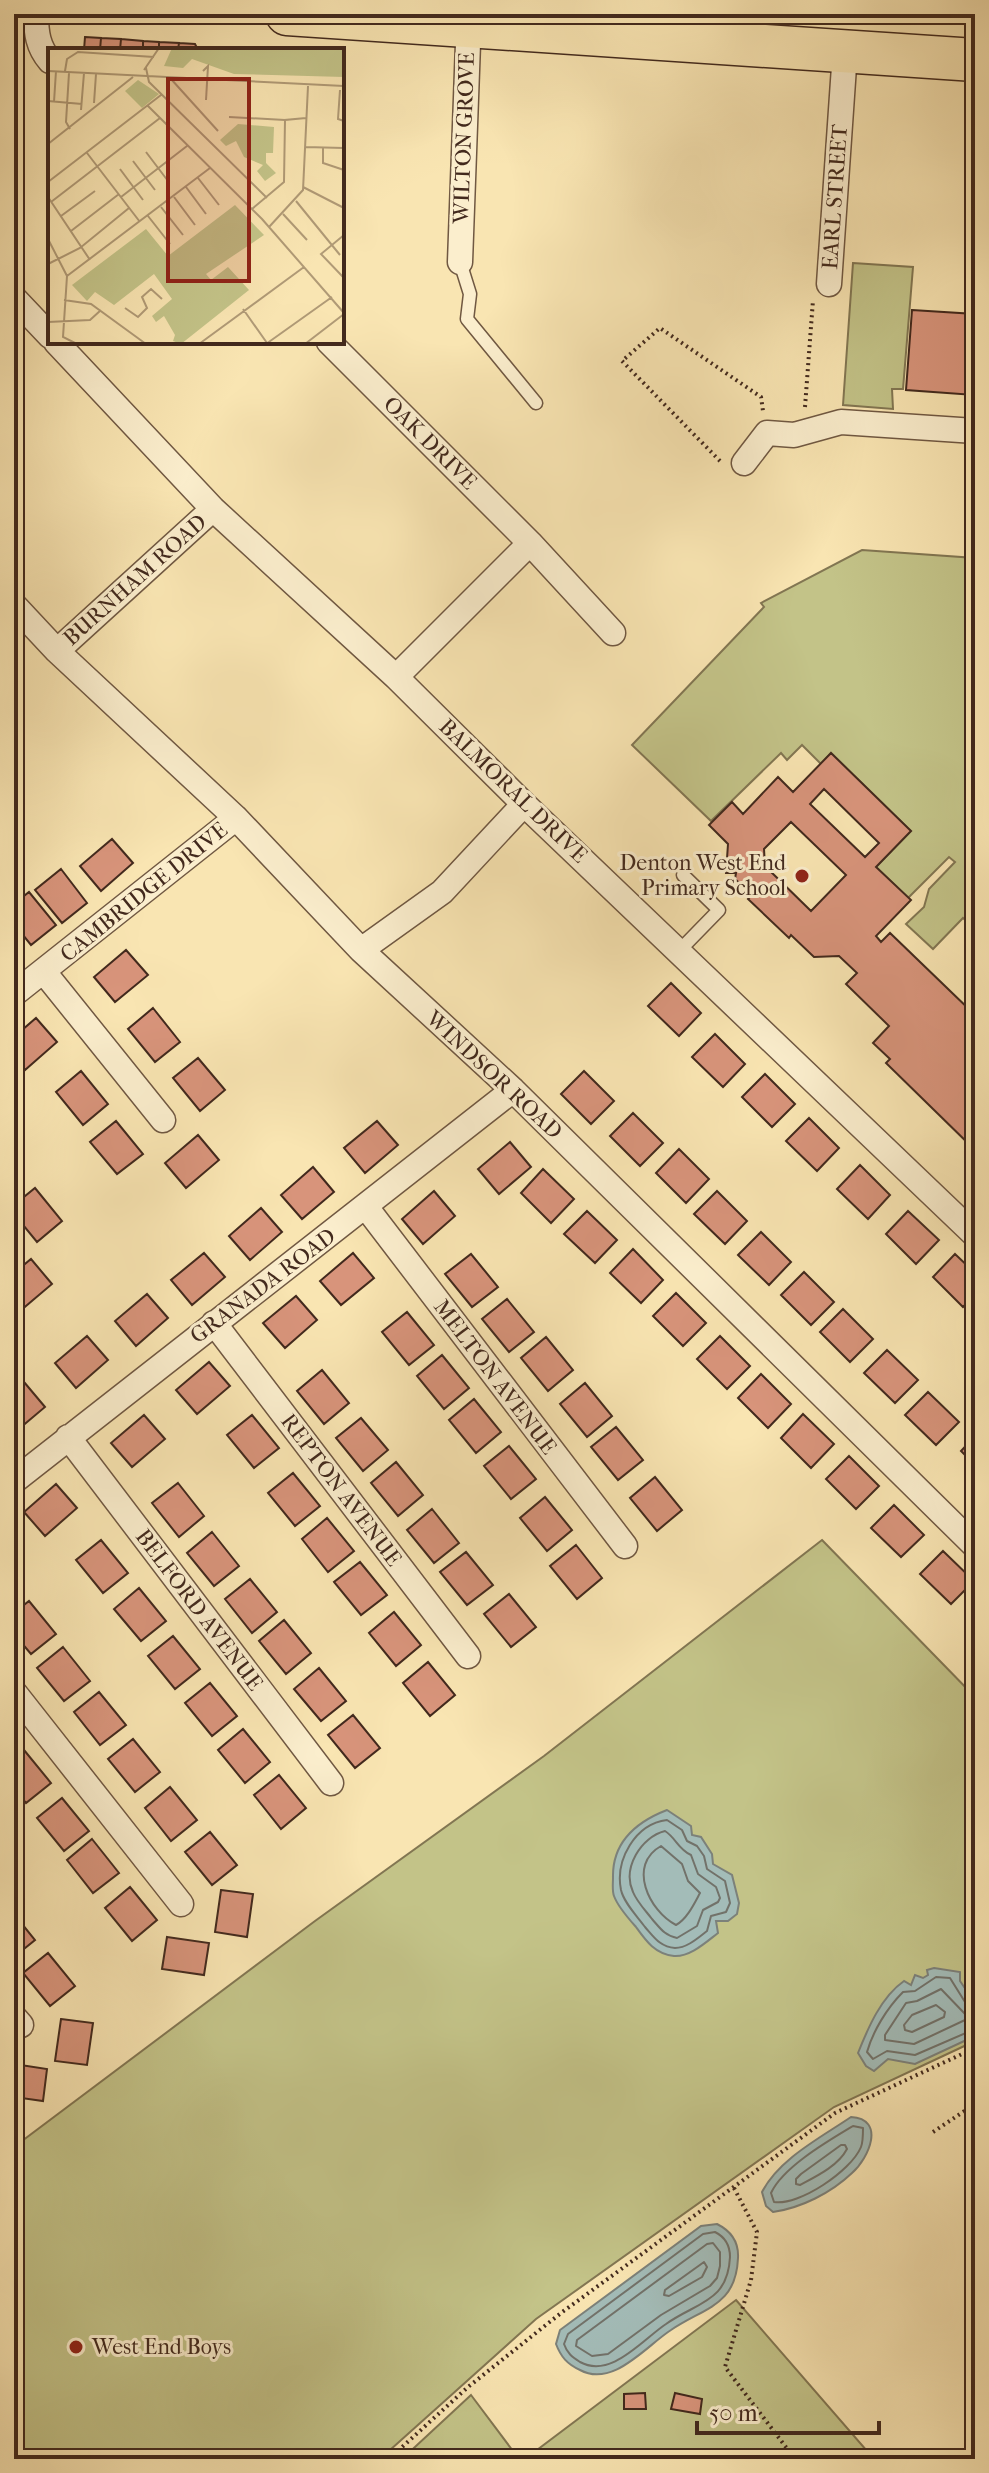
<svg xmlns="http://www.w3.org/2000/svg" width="989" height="2473" font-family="'IM FELL French Canon',serif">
	<rect width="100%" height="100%" fill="#f9e5b2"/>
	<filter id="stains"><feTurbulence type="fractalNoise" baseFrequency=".0025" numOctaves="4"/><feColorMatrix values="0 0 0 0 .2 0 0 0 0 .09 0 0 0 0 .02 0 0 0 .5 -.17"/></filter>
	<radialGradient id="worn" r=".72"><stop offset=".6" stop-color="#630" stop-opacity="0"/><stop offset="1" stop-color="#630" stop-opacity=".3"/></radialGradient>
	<!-- green -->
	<path fill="#c3c388" stroke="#827652" stroke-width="2" d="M853,263L913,267L903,389H892L893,409L843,405Z
		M862,550L975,558V929L963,918L933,949L906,924L924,907L929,889L955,862L949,857L908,898L876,867L911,831L831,753L821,764L802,745L787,760L781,753L711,821L632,745L764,607L761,603Z
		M822,1540L975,1697V2041L834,2107L536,2319L380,2459H14V2147L315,1921L544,1756Z
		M736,2300L874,2459H525Z
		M471,2395L519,2459H402Z"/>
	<!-- water -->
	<path fill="#a3bcb8" stroke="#7c817a" stroke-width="2" d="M667,1810L691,1826L692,1835L701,1837L712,1854L713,1864L732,1875L739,1903L737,1914L728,1921H716L718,1933C705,1943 690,1957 674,1956C655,1954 646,1941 636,1927C628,1918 618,1907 614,1896C612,1891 613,1883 613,1878C612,1843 636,1822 667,1810Z
		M934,1968L960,1972V1981L971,1997H975V2036L915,2064L888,2059L874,2071L866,2066L858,2053C868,2028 881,1997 904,1981L911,1985L915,1975L923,1978L928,1975L927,1970Z
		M851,2117C886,2119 869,2158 852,2173C831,2193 801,2208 773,2212L766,2206L762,2192C779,2159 820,2138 851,2117Z
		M717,2224C731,2231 739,2241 738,2258C736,2306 705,2307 671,2330C646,2346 613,2388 580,2370C567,2364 561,2357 556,2344L560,2330L701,2226Z"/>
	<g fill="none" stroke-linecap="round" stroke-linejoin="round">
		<!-- shore -->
		<path stroke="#72726a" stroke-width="2" d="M667,1820L682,1830L687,1841L697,1846L704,1856L707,1869L725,1881L730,1903L726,1912L711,1916L707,1931C698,1938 687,1948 675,1948C660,1947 654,1937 645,1927C637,1916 624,1903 621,1890C615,1860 635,1824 667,1820Z
			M665,1831C676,1838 678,1849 691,1855L698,1874L716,1887L720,1898L718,1902L703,1910L697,1926L677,1938C665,1936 660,1928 652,1919C646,1911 637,1902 633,1892C622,1868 641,1837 665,1831Z
			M661,1846L682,1864L688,1881L700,1893C694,1904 687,1919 676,1925C649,1911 627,1865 661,1846Z
			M941,1989L966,2015L965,2020L914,2044L885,2040V2035L906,2003L917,2001Z
			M936,2005L945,2012L944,2017L912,2032L905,2030L904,2025L912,2015Z
			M975,2005L965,2002L950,1978L936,1977L915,1991L903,1992C887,2008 873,2031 867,2052L873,2059L887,2051L915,2055L975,2029
			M853,2126L863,2128C863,2134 863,2142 861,2147C851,2171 799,2206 774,2202L771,2193C783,2167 828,2141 853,2126Z
			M841,2145H845L847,2149C838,2166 817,2176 800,2185L796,2184V2179L801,2174Z
			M715,2232C725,2237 730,2246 730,2257C728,2302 697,2302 666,2324C642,2340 611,2379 580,2362C572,2357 567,2353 564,2344L568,2334L703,2234Z
			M713,2243L720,2252V2266L717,2278L710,2286L661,2315L608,2354L592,2356L576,2346L577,2340L707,2244Z
			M704,2262L707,2267L702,2277L669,2296L664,2295L665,2290Z"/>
	</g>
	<!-- building -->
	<path fill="#d8947b" stroke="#42291d" stroke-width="2" fill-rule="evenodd" d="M85,37L101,38L100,50H84Z
		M101,38L121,39L120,50H100Z
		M121,39L143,41V50H120Z
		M143,41L159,42V50H143Z
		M159,42L179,43L178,50H159Z
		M179,43L195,44L198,50H178Z
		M912,310L975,314L974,395L906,390Z
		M831,753L911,831L876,867L911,900L876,936L881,942L890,933L975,1015V1150L886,1063L890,1059L873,1043L889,1026L846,984L857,973L839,956L814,957L791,935L789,938L748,899L752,895L735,879L736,873H726L728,844L709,825L732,802L743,814L778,777L793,792ZM824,789L879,843L865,857L810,804ZM791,822L846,875L811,911L765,866L764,849Z
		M112,839L133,863L101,891L80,866Z
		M61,869L87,903L62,923L35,890Z
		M29,892L56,925L31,945L14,924V904Z
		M126,950L148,975L115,1002L94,977Z
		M671,983L701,1013L679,1036L648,1006Z
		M153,1008L180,1042L155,1062L128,1029Z
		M36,1018L57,1042L25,1070L14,1057V1037Z
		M715,1034L745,1064L723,1087L692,1057Z
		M198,1058L225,1090L200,1111L173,1078Z
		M81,1071L108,1104L83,1125L56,1092Z
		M584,1071L614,1101L591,1124L561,1094Z
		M765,1074L795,1104L772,1127L742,1097Z
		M633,1113L663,1143L640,1166L610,1136Z
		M809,1118L839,1148L817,1171L786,1141Z
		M116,1121L143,1154L117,1174L90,1142Z
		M377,1121L398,1145L365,1173L344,1148Z
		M198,1135L219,1160L186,1188L165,1163Z
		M510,1142L531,1167L499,1194L478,1169Z
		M679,1149L709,1179L686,1203L656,1173Z
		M860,1165L890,1195L868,1219L837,1189Z
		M313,1167L334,1192L302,1219L281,1195Z
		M543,1169L574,1199L551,1223L521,1193Z
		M35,1188L62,1221L37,1242L14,1214V1205Z
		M434,1191L455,1216L423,1244L402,1219Z
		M717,1191L747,1221L725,1244L694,1214Z
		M261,1208L282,1232L250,1260L229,1236Z
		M587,1211L617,1240L595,1263L564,1234Z
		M908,1211L939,1240L916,1264L886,1234Z
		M761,1232L791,1262L769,1285L738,1255Z
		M633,1249L663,1280L641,1303L610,1273Z
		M204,1253L225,1277L192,1305L171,1280Z
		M353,1253L374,1278L341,1305L320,1281Z
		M471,1254L498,1287L472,1307L445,1274Z
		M955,1254L975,1273V1295L963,1307L933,1277Z
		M31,1259L52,1284L20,1311L14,1304V1273Z
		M804,1272L834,1302L811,1325L781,1295Z
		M676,1293L706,1323L683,1346L653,1316Z
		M147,1294L168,1318L136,1346L115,1321Z
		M296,1296L317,1320L285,1348L263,1323Z
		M507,1299L534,1332L509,1352L482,1319Z
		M843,1309L873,1339L850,1362L820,1332Z
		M407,1312L434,1345L409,1365L382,1332Z
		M87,1336L108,1360L76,1388L55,1363Z
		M720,1336L750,1366L727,1389L697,1359Z
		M546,1337L573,1370L548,1391L521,1358Z
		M887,1350L918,1380L895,1403L864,1373Z
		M442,1355L469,1388L444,1409L417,1376Z
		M209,1362L230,1386L197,1414L176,1390Z
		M322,1370L349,1403L324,1424L297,1391Z
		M761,1374L791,1404L768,1428L738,1398Z
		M24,1382L45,1407L14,1433V1390Z
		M585,1383L612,1416L587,1437L560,1404Z
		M928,1392L959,1422L936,1445L905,1415Z
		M474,1399L501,1432L476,1453L449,1420Z
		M803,1414L834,1444L811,1468L781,1438Z
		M144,1415L165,1439L132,1467L111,1443Z
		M252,1415L279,1448L254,1468L227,1435Z
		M361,1418L388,1450L363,1471L336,1438Z
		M616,1427L643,1460L618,1480L591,1447Z
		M975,1436V1465L961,1451Z
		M509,1446L536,1479L511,1499L484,1466Z
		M849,1456L879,1486L856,1509L826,1479Z
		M396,1462L423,1495L398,1516L371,1483Z
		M293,1473L320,1506L295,1526L268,1493Z
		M655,1477L682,1510L657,1531L630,1498Z
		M178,1483L204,1516L179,1537L152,1503Z
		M56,1484L77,1508L45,1536L24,1512Z
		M545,1497L572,1530L547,1551L520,1518Z
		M894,1505L924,1535L901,1557L871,1528Z
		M432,1509L459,1543L434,1563L407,1530Z
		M327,1518L354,1551L328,1572L302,1539Z
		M212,1532L239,1566L214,1586L187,1553Z
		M101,1540L128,1573L103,1593L76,1560Z
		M576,1545L602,1578L577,1599L550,1566Z
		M943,1551L974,1581L951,1604L920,1574Z
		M466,1552L493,1585L467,1605L440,1572Z
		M360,1562L387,1595L361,1615L334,1582Z
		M250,1579L277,1612L252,1633L225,1599Z
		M139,1588L166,1621L141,1641L114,1609Z
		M509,1594L536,1627L511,1647L484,1614Z
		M29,1601L56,1634L31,1654L14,1634V1613Z
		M394,1612L421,1645L396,1666L369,1633Z
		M284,1620L311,1653L286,1674L259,1641Z
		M173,1636L200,1669L175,1689L148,1656Z
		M63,1647L90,1681L64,1701L37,1668Z
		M428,1662L455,1695L430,1716L403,1683Z
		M319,1668L346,1701L321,1721L294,1689Z
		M210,1683L237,1716L212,1736L185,1703Z
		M99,1692L126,1725L100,1745L74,1712Z
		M353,1715L380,1748L355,1768L328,1735Z
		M243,1729L270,1762L245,1783L218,1750Z
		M133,1739L160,1772L135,1792L108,1759Z
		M24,1750L51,1783L26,1803L14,1789V1758Z
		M279,1775L306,1808L281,1829L254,1795Z
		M170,1787L197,1820L171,1841L145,1808Z
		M62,1798L89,1831L64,1851L37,1818Z
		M210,1832L237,1865L212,1885L185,1852Z
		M92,1839L119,1873L93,1893L67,1860Z
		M130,1887L157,1920L132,1941L105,1908Z
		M221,1890L253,1894L247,1937L215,1932Z
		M14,1914L35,1940L14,1957Z
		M167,1937L209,1943L204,1975L162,1969Z
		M48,1953L75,1986L50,2006L23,1973Z
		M61,2019L93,2023L87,2065L55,2061Z
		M14,2064L47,2069L43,2101L14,2097Z
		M645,2393L646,2409H624V2394Z
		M675,2393L702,2399L700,2414L671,2409Z"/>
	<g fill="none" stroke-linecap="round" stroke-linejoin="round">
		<!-- lane casing -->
		<g stroke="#705842" stroke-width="15">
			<path id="lane" d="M460,262L470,294L467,319L536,403
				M679,951L719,910L683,875"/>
		</g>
		<!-- street casing -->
		<g stroke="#705842" stroke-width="27">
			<path id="street" d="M36,14C36,33 38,47 50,61
				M460,262L469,16
				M829,284L845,52
				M14,298L50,336
				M56,342L213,509L396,677L524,804L975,1235
				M329,342L530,543L613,633
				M744,463L767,433L794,435L841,422L975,431
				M14,605L57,651L236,818L361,950L513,1090L975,1546
				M57,651L213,509
				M396,677L530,543
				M361,950L442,892L524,804
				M44,972L163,1120
				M14,994L236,818
				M366,1207L625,1546
				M214,1323L468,1656
				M68,1437L331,1783
				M14,1481L513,1090
				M14,1692L181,1904
				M14,2017L21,2025"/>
		</g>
		<!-- highway casing -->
		<g stroke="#42291d" stroke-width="45">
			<path id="highway" d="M287,14L975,60"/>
		</g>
		<!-- path -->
		<path stroke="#42291d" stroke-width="4" stroke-dasharray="2 4" stroke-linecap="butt" d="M805,407L813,300
			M720,461L622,361L660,328L761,397L763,411
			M933,2132L975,2104
			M734,2188L757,2232L751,2280L725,2367L795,2459
			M389,2459L468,2387L561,2313L835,2113L975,2048"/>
		<!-- lane -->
		<use href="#lane" stroke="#fbeecd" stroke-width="12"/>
		<!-- street -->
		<use href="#street" stroke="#fbeecd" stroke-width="24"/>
		<!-- highway -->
		<use href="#highway" stroke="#f9e5b2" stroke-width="42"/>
	</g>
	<!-- markers -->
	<g fill="#8f2418" stroke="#fbeecd" stroke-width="3">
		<circle cx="802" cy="876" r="8"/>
		<circle cx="76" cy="2347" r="8"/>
	</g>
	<g text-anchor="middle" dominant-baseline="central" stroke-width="6" stroke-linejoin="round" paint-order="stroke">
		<!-- street labels -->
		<g font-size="22" fill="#42291d" stroke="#fbeecd">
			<text transform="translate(464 138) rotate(-88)">WILTON GROVE</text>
			<text transform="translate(835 197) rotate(-86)">EARL STREET</text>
			<text transform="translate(430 443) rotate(45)">OAK DRIVE</text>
			<text transform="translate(135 580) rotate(-42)">BURNHAM ROAD</text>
			<text transform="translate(513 791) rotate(44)">BALMORAL DRIVE</text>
			<text transform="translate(144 892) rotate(-39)">CAMBRIDGE DRIVE</text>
			<text transform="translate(494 1075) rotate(43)">WINDSOR ROAD</text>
			<text transform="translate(263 1286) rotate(-37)">GRANADA ROAD</text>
			<text transform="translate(495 1377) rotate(53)">MELTON AVENUE</text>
			<text transform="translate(341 1490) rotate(53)">REPTON AVENUE</text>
			<text transform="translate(199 1610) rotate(53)">BELFORD AVENUE</text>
		</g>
		<!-- poi labels -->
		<g font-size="22" fill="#42291d" stroke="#fbeecd" text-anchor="end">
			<text x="786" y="863">Denton West End<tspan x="786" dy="25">Primary School</tspan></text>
			<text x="92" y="2347" text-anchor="start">West End Boys</text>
		</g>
	</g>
	<!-- overview -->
	<g transform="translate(48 48)">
		<rect width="296" height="296" fill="#f9e5b2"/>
		<path d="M124,0H296V29L186,26L144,11L135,20L116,18ZM90,32L111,46L94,60L77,43ZM190,76L226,79L225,105H218V115L228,125L217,133L209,123L215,117L196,109L188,93L178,98L172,92ZM187,157L216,187L158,226L163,232L180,219L201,242L133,296L125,293L127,287L116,268L108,274L104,268L124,251L106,226L66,257L47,244L39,253L24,237L98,181L120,208Z" fill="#c3c388"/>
		<path fill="none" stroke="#b09a76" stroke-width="2" d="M98,20L101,34L219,150M96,22L111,0M0,23L296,38M17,23L19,11L30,4L106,9M155,23L160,18L158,52M21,25L18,74L22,81M123,31L170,83M292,42L290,71L296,73M0,53L34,56M6,54L8,23M46,55L48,26M100,58L214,171L296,265M33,62L36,25M181,69L237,72M0,96L85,29M257,99L296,100M275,99V115L296,122M98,104L120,133M39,105L92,174M85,113L107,142M72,121L95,152M150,130L171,157M0,134L113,47M138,139L158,166M255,139L296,160M0,149L42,212M73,149L139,98M126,149L147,177M248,153L292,207M3,154L112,70M113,159L135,187M204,161L236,134L237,72L258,70M235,166L259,192M13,168L47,143M100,168L122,196M221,179L255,142L260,38M23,183L71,146M296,187L273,206L296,230M0,191L19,228M0,216L32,200L81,160M19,228L162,120M19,228L15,289L29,296M16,252L43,256L98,296M77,260L90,269L99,260L94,249L103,241L114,251M195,261L219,295M0,274L42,272L53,262M0,288L1,236M151,296L256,219M218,296L284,249M257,296L296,266"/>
		<path fill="#8f2418" fill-opacity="0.15" stroke="#8f2418" stroke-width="4" d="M120,31H201V233H120Z"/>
		<rect width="296" height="296" fill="none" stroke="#42291d" stroke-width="4"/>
	</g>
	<!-- margin -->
	<rect width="989" height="2473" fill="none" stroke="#f9e5b2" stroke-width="48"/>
	<rect x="16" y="16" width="957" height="2441" fill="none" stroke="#42291d" stroke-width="4"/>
	<rect x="24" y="24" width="941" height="2425" fill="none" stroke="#42291d" stroke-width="2"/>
	<!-- scale -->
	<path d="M697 2421v12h182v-12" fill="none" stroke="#42291d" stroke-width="4"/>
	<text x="709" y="2421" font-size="24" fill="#42291d" stroke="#fbeecd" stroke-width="6" paint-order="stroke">50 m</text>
	<rect width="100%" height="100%" filter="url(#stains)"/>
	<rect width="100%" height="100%" fill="url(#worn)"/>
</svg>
